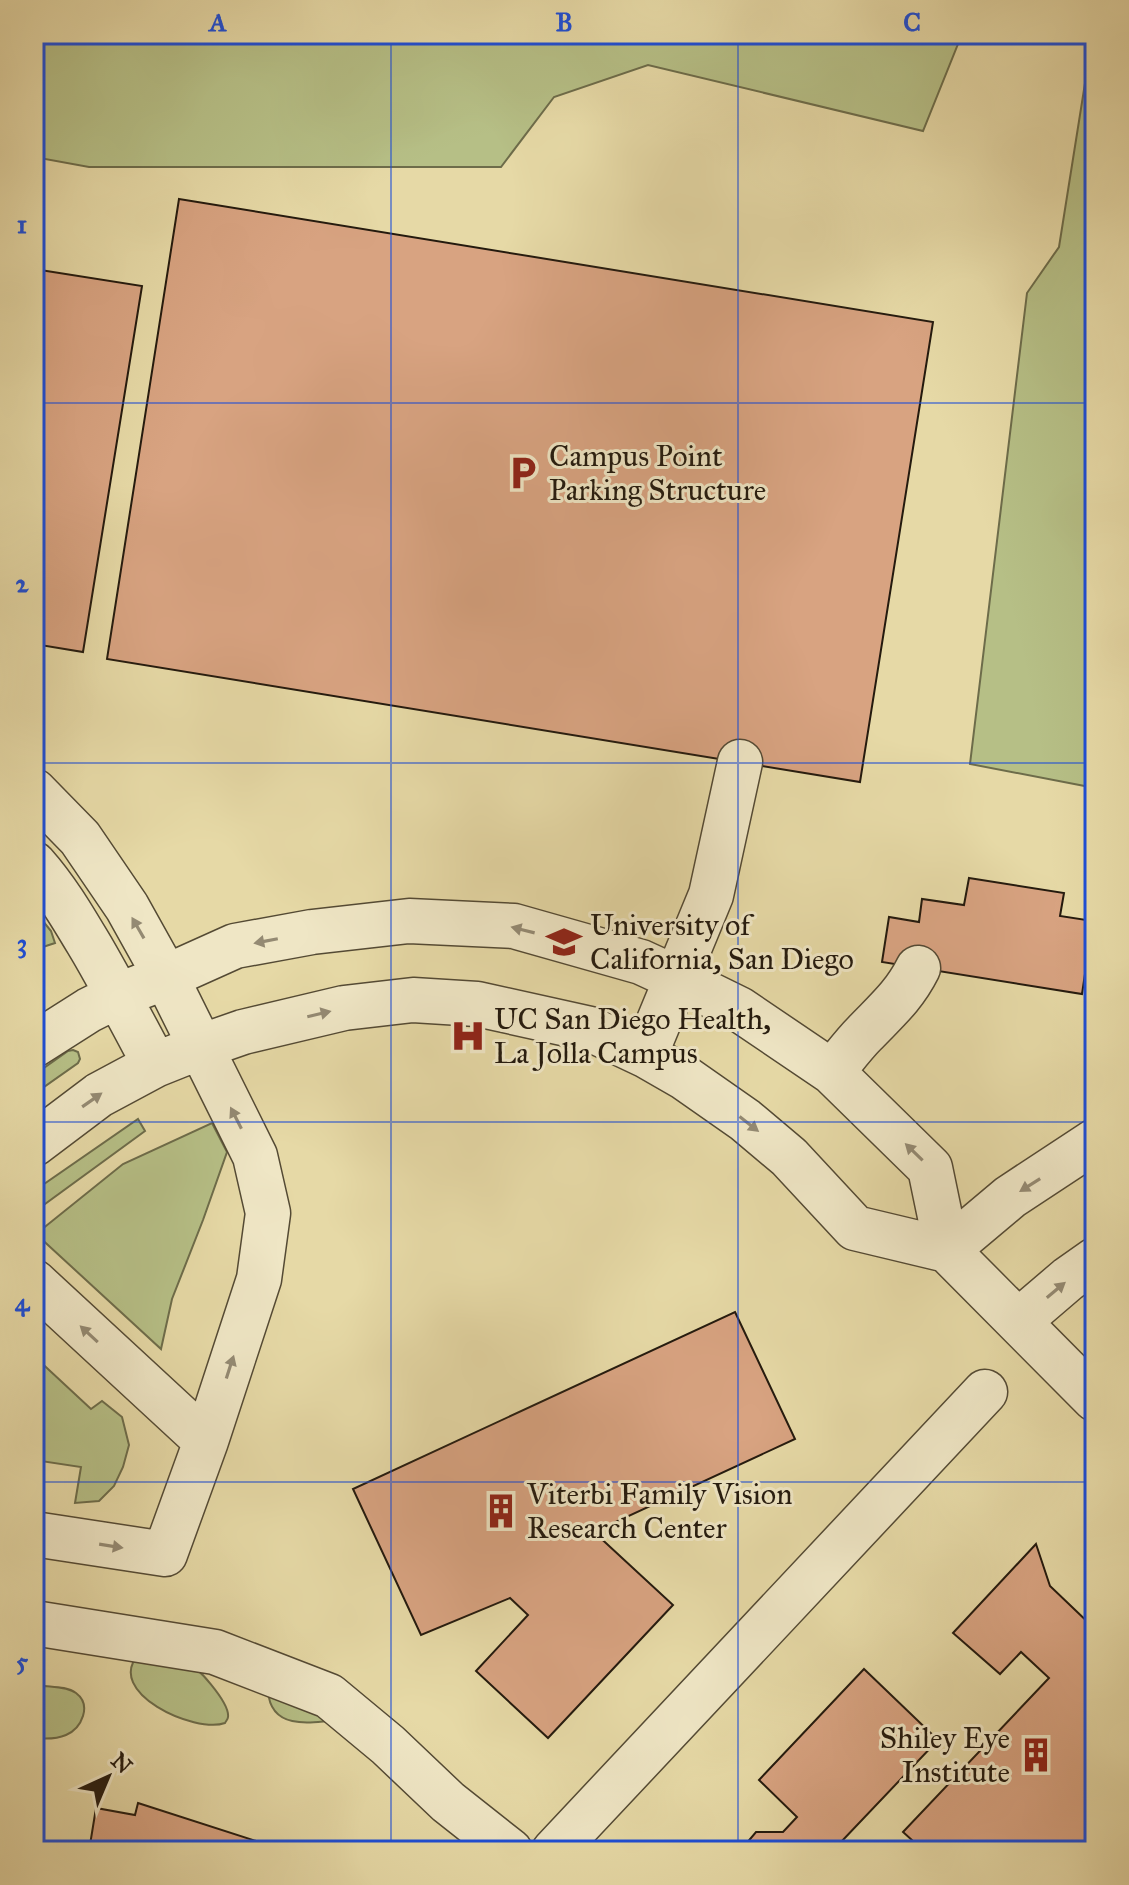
<svg xmlns="http://www.w3.org/2000/svg" width="1129" height="1885" font-family="'IM FELL Great Primer',serif">
	<rect width="100%" height="100%" fill="#e6d9a6"/>
	<filter id="stains"><feTurbulence type="fractalNoise" baseFrequency=".0025" numOctaves="4"/><feColorMatrix values="0 0 0 0 .2 0 0 0 0 .09 0 0 0 0 .02 0 0 0 .5 -.17"/></filter>
	<radialGradient id="worn" r=".72"><stop offset=".6" stop-color="#630" stop-opacity="0"/><stop offset="1" stop-color="#630" stop-opacity=".3"/></radialGradient>
	<!-- green -->
	<path fill="#b6bf86" stroke="#6d6c4a" stroke-width="2" d="M34,34H962L923,131L648,65L554,97L501,167H89L34,157Z
		M1095,68V788L970,764L1027,293L1059,247L1086,77Z
		M34,910L51,931L55,943L43,947L34,944Z
		M73,1050L78,1052L80,1059L78,1063L34,1094V1075L68,1051Z
		M138,1119L145,1131L34,1212V1191Z
		M212,1123L227,1152L203,1220L172,1299L161,1349L36,1234L123,1164Z
		M34,1356L91,1409L102,1401L122,1417L129,1445L123,1467L114,1486L99,1501L75,1503L81,1467L34,1460Z
		M139,1654C150,1655 174,1655 183,1659C196,1664 230,1703 228,1717C228,1719 226,1721 225,1723C195,1734 103,1692 139,1654Z
		M45,1686C55,1687 68,1687 76,1693C92,1705 82,1728 66,1735C57,1739 44,1739 34,1738V1687Z
		M268,1691L350,1718C320,1721 271,1735 268,1691Z"/>
	<!-- building -->
	<path fill="#d8a381" stroke="#241a0e" stroke-width="2" d="M179,199L933,322L860,782L107,659Z
		M34,269L142,286L83,652L34,644Z
		M969,878L1064,893L1060,916L1093,921L1082,994L882,962L889,917L919,922L922,899L964,905Z
		M735,1312L795,1439L594,1532L673,1605L548,1738L476,1671L528,1615L510,1598L421,1635L353,1489Z
		M1036,1544L1050,1586L1095,1629V1851H924L903,1832L1049,1678L1021,1652L1000,1674L953,1633Z
		M864,1669L938,1740L841,1842L851,1851H740L756,1832H783L797,1817L759,1780Z
		M138,1803L259,1842L257,1851H89L96,1808L135,1815Z"/>
	<g fill="none" stroke-linecap="round" stroke-linejoin="round">
		<!-- minor casing -->
		<g stroke="#544a34" stroke-width="47">
			<path id="minor" d="M34,791L80,838L127,907L166,977L255,1156L268,1213L259,1279L206,1441
				M34,864C58,891 75,921 93,951C115,989 135,1027 155,1065
				M34,1045L89,1010L119,995L166,977L235,946L312,932L409,921L514,926L641,962L678,979L739,1009L832,1072L930,1168L947,1250
				M645,1055L711,895L740,762
				M832,1072C843,1059 853,1045 865,1033C886,1011 904,996 918,968
				M34,1144L99,1095L155,1065L200,1047L243,1032L344,1008L413,1000L477,1004L590,1029L645,1055L685,1078L745,1120L789,1157L855,1228L947,1250L1095,1399
				M947,1250L1010,1197L1095,1141
				M34,1282L206,1441L165,1554L34,1534
				M1019,1321L1068,1279L1095,1260
				M34,1623L215,1652L329,1696L388,1745L448,1802L510,1851
				M554,1851L985,1392"/>
		</g>
		<!-- minor -->
		<use href="#minor" stroke="#efe6c5" stroke-width="44"/>
	</g>
	<!-- one-way arrows -->
	<defs><path id="oneway-solid" d="M-6-.8H1V-3.2L6.5 0L1 3.2V.8H-6Z" transform="scale(2)"/></defs>
	<g fill="#948a73">
		<use href="#oneway-solid" transform="translate(138 928) rotate(-120)"/>
		<use href="#oneway-solid" transform="translate(523 930) rotate(-166)"/>
		<use href="#oneway-solid" transform="translate(266 941) rotate(169)"/>
		<use href="#oneway-solid" transform="translate(319 1014) rotate(-13)"/>
		<use href="#oneway-solid" transform="translate(92 1100) rotate(-35)"/>
		<use href="#oneway-solid" transform="translate(236 1118) rotate(-117)"/>
		<use href="#oneway-solid" transform="translate(749 1124) rotate(38)"/>
		<use href="#oneway-solid" transform="translate(914 1152) rotate(-136)"/>
		<use href="#oneway-solid" transform="translate(1030 1185) rotate(148)"/>
		<use href="#oneway-solid" transform="translate(1056 1290) rotate(-40)"/>
		<use href="#oneway-solid" transform="translate(89 1334) rotate(-137)"/>
		<use href="#oneway-solid" transform="translate(230 1367) rotate(-72)"/>
		<use href="#oneway-solid" transform="translate(111 1546) rotate(9)"/>
	</g>
	<!-- grid -->
	<path fill="none" stroke="#1d4ed8" stroke-width="2" stroke-opacity="0.55" d="M391,34V1851M738,34V1851M34,403H1095M34,763H1095M34,1122H1095M34,1482H1095"/>
	<!-- icons -->
	<defs>
		<g id="parking-bare" transform="scale(2.76)"><path d="M-3.5-5.5H1a3.5 3.5 0 0 1 0 7H-1V5.5H-3.5ZM-1-3.4V-.6H.8a1.4 1.4 0 0 0 0-2.8Z" fill="#8f2418" stroke="#efe6c5" stroke-width="2.5" paint-order="stroke"/></g>
		<g id="university-bare" transform="scale(2.76)"><path d="M0-5L7-2L0 1L-7-2ZM-4 1L0 2.5L4 1V4Q0 6-4 4Z" fill="#8f2418" stroke="#efe6c5" stroke-width="2.5" paint-order="stroke"/></g>
		<g id="hospital-bare" transform="scale(2.76)"><path d="M-5-5h3v3.5h4V-5h3V5h-3V1.5h-4V5h-3Z" fill="#8f2418" stroke="#efe6c5" stroke-width="2.5" paint-order="stroke"/></g>
		<g id="building-bare" transform="scale(2.76)"><path d="M-4-6H4V6H1V3H-1V6H-4ZM-2.5-4.3h1.7v1.8h-1.7ZM.8-4.3h1.7v1.8H.8ZM-2.5-1h1.7V.8h-1.7ZM.8-1h1.7V.8H.8Z" fill="#8f2418" stroke="#efe6c5" stroke-width="2.5" paint-order="stroke"/></g>
	</defs>
	<g fill-rule="evenodd">
		<use href="#parking-bare" x="523" y="473"/>
		<use href="#university-bare" x="564" y="942"/>
		<use href="#hospital-bare" x="468" y="1036"/>
		<use href="#building-bare" x="501" y="1511"/>
		<use href="#building-bare" x="1036" y="1755"/>
	</g>
	<g text-anchor="middle" dominant-baseline="central" stroke-width="6" stroke-linejoin="round" paint-order="stroke">
		<!-- poi labels -->
		<g font-size="30" fill="#241a0e" stroke="#efe6c5" text-anchor="start">
			<text x="549" y="456">Campus Point<tspan x="549" dy="34">Parking Structure</tspan></text>
			<text x="590" y="925">University of<tspan x="590" dy="34">California, San Diego</tspan></text>
			<text x="494" y="1019">UC San Diego Health,<tspan x="494" dy="34">La Jolla Campus</tspan></text>
			<text x="527" y="1494">Viterbi Family Vision<tspan x="527" dy="34">Research Center</tspan></text>
			<text x="1010" y="1738" text-anchor="end">Shiley Eye<tspan x="1010" dy="34">Institute</tspan></text>
		</g>
	</g>
	<!-- margin -->
	<rect width="1129" height="1885" fill="none" stroke="#e6d9a6" stroke-width="88"/>
	<!-- north arrow -->
	<g transform="translate(108 1777) rotate(44)" stroke="#efe6c5" stroke-width="6" paint-order="stroke">
	<path d="M0-6L14 30L0 20L-14 30Z" fill="#241a0e"/>
	<text y="-12" font-size="22" font-weight="bold" text-anchor="middle" fill="#241a0e">N</text>
	</g>
	<rect x="44" y="44" width="1041" height="1797" fill="none" stroke="#1d4ed8" stroke-width="3"/>
	<g font-size="26" text-anchor="middle" font-weight="bold" fill="#1d4ed8">
		<text x="218" y="31">A</text>
		<text x="564" y="31">B</text>
		<text x="912" y="31">C</text>
		<text x="22" y="233">1</text>
		<text x="22" y="592">2</text>
		<text x="22" y="952">3</text>
		<text x="22" y="1311">4</text>
		<text x="22" y="1670">5</text>
	</g>
	<rect width="100%" height="100%" filter="url(#stains)"/>
	<rect width="100%" height="100%" fill="url(#worn)"/>
</svg>
